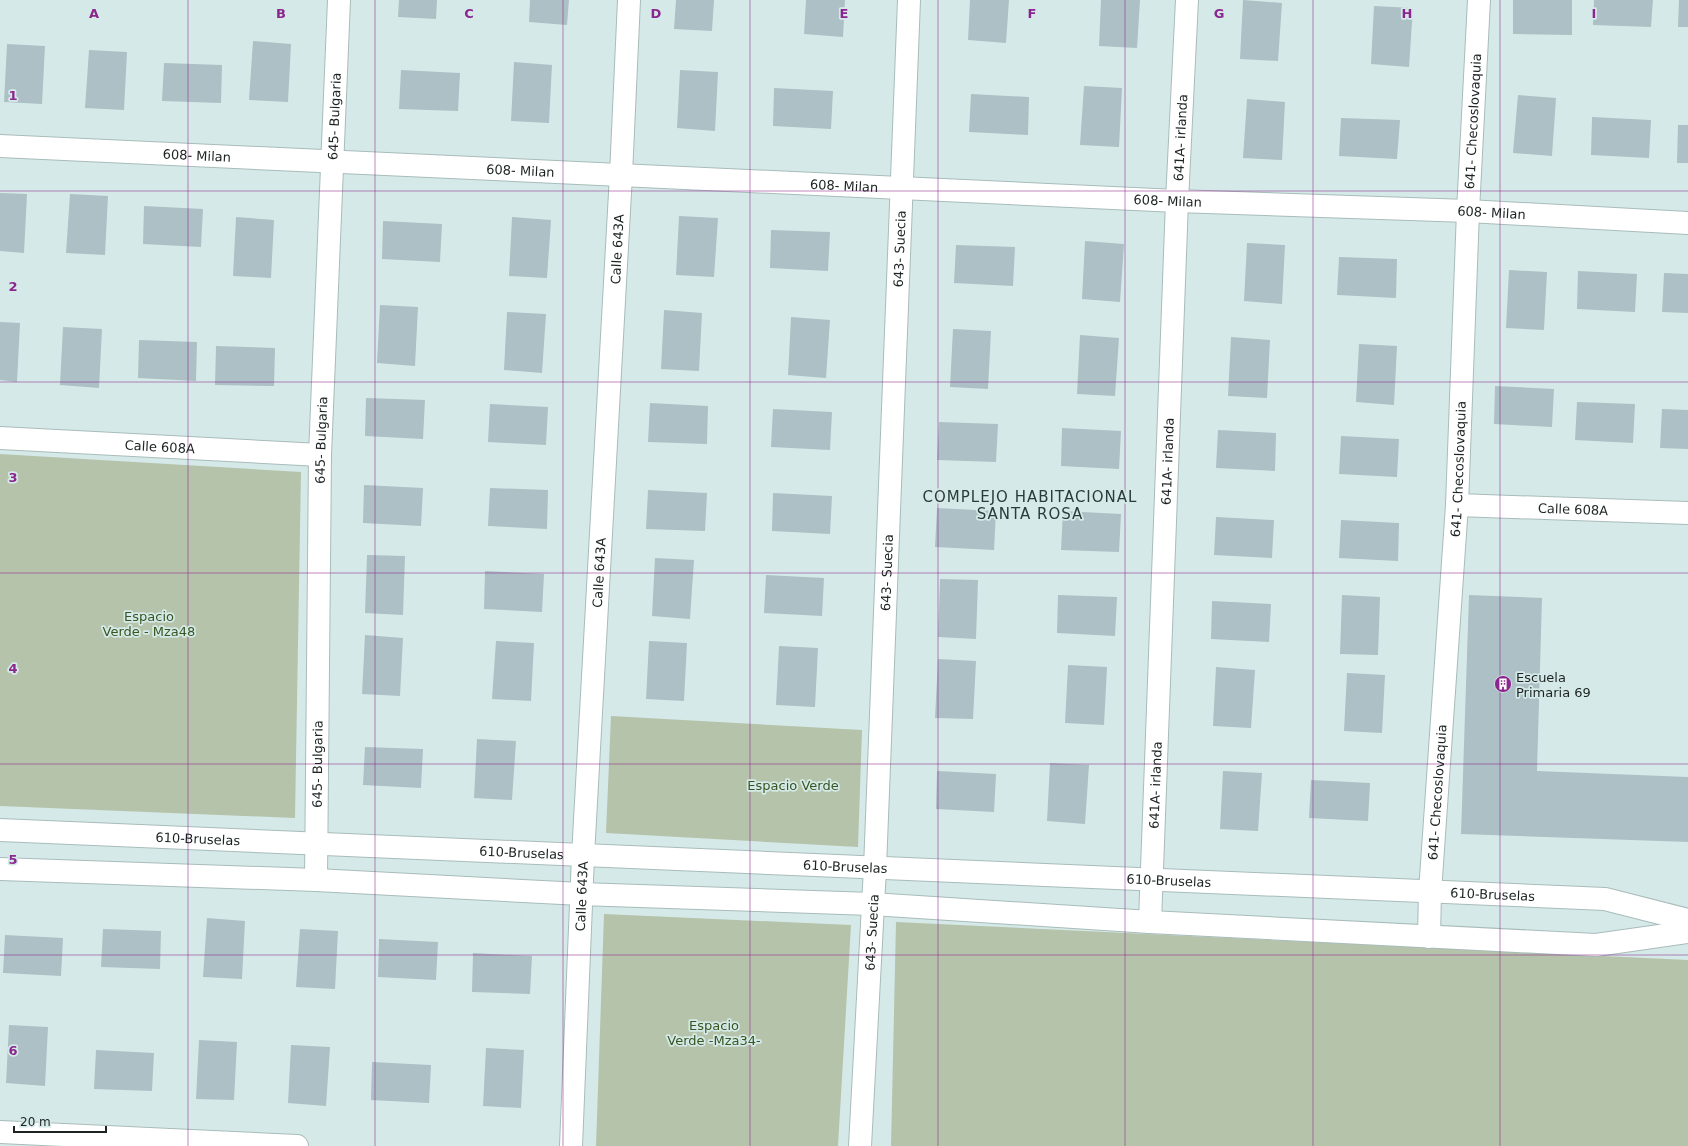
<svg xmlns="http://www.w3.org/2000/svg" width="1688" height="1146" font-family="'DejaVu Sans',sans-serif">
	<rect width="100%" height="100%" fill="#d5eae8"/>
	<!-- green -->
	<path fill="#b5c3ab" d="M0,454L301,472L295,818L0,806Z
		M611,716L862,730L858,847L606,833Z
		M604,914L851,925L838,1146H596Z
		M896,922L1688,960V1146H891Z"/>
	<!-- building -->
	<path fill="#adc0c5" d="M399,0H437L436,19L398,17Z
		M530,0H569L567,25L529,22Z
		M676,0H714L712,31L674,29Z
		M806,0H845L843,37L804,34Z
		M970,0H1009L1006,43L968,40Z
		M1101,0H1140L1137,48L1099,46Z
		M1243,0L1282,3L1278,61L1240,59Z
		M1513,0H1572V35L1513,34Z
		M1594,0H1653L1651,27L1593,25Z
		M1679,0H1688V27H1678Z
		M1374,6L1413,8L1409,67L1371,64Z
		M253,41L291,44L288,102L249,100Z
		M7,44L45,46L42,104L4,102Z
		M89,50L127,52L124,110L85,108Z
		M514,62L552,65L549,123L511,121Z
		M164,63L222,65L221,103L162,101Z
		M401,70L460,73L458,111L399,109Z
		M680,70L718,72L715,131L677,128Z
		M1084,86L1122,88L1119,147L1080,145Z
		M774,88L833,91L831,129L773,126Z
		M971,94L1029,97L1028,135L969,132Z
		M1518,95L1556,98L1552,156L1513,153Z
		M1247,99L1285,102L1282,160L1243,158Z
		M1592,117L1651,120L1649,158L1591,155Z
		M1341,118L1400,120L1397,159L1339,156Z
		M1678,125H1688V163H1677Z
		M0,193L27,194L24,253L0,251Z
		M70,194L108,196L105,255L66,253Z
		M144,206L203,209L201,247L143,244Z
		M679,216L718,218L714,277L676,275Z
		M236,217L274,220L271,278L233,276Z
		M512,217L551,220L547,278L509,276Z
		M383,221L442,224L440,262L382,259Z
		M771,230L830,232L828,271L770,268Z
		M1085,241L1124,244L1120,302L1082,299Z
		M1247,243L1285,245L1282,304L1244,301Z
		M956,245L1015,247L1013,286L954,283Z
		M1339,257L1397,259L1396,298L1337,295Z
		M1509,270L1547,272L1544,330L1506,328Z
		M1578,271L1637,274L1635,312L1577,309Z
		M1664,273L1688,274V313L1662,312Z
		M380,305L418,307L415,366L377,363Z
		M664,310L702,313L699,371L661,369Z
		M507,312L546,314L542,373L504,370Z
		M791,317L830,320L826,378L788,375Z
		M0,322L20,323L17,382L0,380Z
		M63,327L102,329L99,388L60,385Z
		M953,329L991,331L988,389L950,387Z
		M1080,335L1119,338L1115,396L1077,394Z
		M1231,337L1270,340L1267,398L1228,396Z
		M139,340L197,342L196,381L138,378Z
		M1359,344L1397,346L1394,405L1356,402Z
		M216,346L275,348L274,386L215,385Z
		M1495,386L1554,389L1552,427L1494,424Z
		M366,398L425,400L423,439L365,436Z
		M1577,402L1635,404L1633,443L1575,440Z
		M650,403L708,406L707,444L648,442Z
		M490,404L548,407L546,445L488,442Z
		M773,409L832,412L830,450L771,447Z
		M1662,409L1688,410V449L1660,448Z
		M939,422L998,424L996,462L937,460Z
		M1062,428L1121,431L1119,469L1061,466Z
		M1218,430L1276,433L1275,471L1216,468Z
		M1341,436L1399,439L1397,477L1339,474Z
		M364,485L423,488L421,526L363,523Z
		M490,488L548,490L547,529L488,526Z
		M648,490L707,493L705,531L646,529Z
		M773,493L832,496L830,534L772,531Z
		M937,508L996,511L994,550L935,547Z
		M1063,511L1121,514L1119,552L1061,550Z
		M1216,517L1274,520L1272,558L1214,555Z
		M1341,520L1399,523L1398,561L1339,558Z
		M367,555L405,556L403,615L365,613Z
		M655,558L694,560L690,619L652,616Z
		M485,571L544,574L542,612L484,609Z
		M766,575L824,578L822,616L764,613Z
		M940,579L978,580L976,639L938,637Z
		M1058,595L1117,597L1115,636L1057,633Z
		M1342,595L1380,597L1378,655L1340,654Z
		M1469,595L1542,598L1537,771L1688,777V842L1461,834Z
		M1212,601L1271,604L1269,642L1211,639Z
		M365,635L403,638L400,696L362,694Z
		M496,641L534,643L531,701L492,699Z
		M649,641L687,643L684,701L646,699Z
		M779,646L818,648L815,707L776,705Z
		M938,659L976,661L973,719L935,718Z
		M1068,665L1107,667L1104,725L1065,723Z
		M1216,667L1255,670L1251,728L1213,726Z
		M1347,673L1385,675L1382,733L1344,731Z
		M477,739L516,741L512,800L474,798Z
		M365,747L423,749L421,788L363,785Z
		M1050,763L1089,765L1085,824L1047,821Z
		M937,771L996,774L994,812L936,809Z
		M1223,771L1262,773L1258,831L1220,829Z
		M1311,780L1370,783L1368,821L1309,818Z
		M207,918L245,921L242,979L203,977Z
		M103,929L161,931L160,969L101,967Z
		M300,929L338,931L335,989L296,987Z
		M5,935L63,938L61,976L3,973Z
		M379,939L438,942L436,980L378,977Z
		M473,953L532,956L530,994L472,992Z
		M9,1025L48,1027L45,1086L6,1083Z
		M199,1040L237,1042L234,1100L196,1099Z
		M291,1045L330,1047L326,1106L288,1103Z
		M486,1048L524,1050L521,1108L483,1106Z
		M96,1050L154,1053L152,1091L94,1089Z
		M372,1062L431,1065L429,1103L371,1100Z"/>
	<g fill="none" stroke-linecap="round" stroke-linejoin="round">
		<!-- street casing -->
		<g stroke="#a8bcba" stroke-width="24">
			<g id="street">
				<path id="s1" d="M0,146L1177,201L1468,211L1688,223"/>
				<path id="s2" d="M0,438L320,455"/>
				<path id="s3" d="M1457,505L1688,513"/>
				<path id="s4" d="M0,830L1605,899L1688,920"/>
				<path d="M0,869L316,880L581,894L872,904L1150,922L1596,945L1688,932"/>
				<path id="s5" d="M316,880L320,455L339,0"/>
				<path id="s6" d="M1150,922L1177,201L1187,0"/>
				<path id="s7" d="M1429,937L1430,892L1457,505L1468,211L1479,0"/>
				<path d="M0,1132L297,1146"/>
				<path id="s8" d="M571,1146L583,856L621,175L629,0"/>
				<path id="s9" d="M860,1146L875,868L909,0"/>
			</g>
		</g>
		<!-- street -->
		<use href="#street" stroke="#fff" stroke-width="22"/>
	</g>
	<!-- grid -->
	<path fill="none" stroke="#8a268d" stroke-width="1" stroke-opacity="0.55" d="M188,0V1146M375,0V1146M563,0V1146M750,0V1146M938,0V1146M1125,0V1146M1313,0V1146M1500,0V1146M0,191H1688M0,382H1688M0,573H1688M0,764H1688M0,955H1688"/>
	<!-- icons -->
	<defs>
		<g id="building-disc" transform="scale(0.9)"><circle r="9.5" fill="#8a268d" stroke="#d5eae8"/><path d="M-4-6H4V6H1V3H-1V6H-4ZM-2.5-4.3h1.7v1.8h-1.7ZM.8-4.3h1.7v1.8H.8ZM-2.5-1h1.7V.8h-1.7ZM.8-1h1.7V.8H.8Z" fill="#fff"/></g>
	</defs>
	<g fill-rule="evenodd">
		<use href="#building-disc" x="1503" y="684"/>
	</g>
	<g text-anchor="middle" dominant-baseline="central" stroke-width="3.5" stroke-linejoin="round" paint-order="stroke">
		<!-- street labels -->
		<g font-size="13" fill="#1c2322" stroke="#d5eae8">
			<text stroke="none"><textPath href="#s5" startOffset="764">645- Bulgaria</textPath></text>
			<text stroke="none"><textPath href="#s7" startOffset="817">641- Checoslovaquia</textPath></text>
			<text stroke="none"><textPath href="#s6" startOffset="785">641A- irlanda</textPath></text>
			<text stroke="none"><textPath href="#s1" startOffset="197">608- Milan</textPath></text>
			<text stroke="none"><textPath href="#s1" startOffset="521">608- Milan</textPath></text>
			<text stroke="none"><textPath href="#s1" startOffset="845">608- Milan</textPath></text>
			<text stroke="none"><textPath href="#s1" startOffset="1169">608- Milan</textPath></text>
			<text stroke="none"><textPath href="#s1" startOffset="1493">608- Milan</textPath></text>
			<text stroke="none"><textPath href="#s8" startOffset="898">Calle 643A</textPath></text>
			<text stroke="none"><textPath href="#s9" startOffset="898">643- Suecia</textPath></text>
			<text stroke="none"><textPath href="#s5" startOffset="440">645- Bulgaria</textPath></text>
			<text stroke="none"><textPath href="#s2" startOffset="160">Calle 608A</textPath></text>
			<text stroke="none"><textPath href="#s6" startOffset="461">641A- irlanda</textPath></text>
			<text stroke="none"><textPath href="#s7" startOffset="469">641- Checoslovaquia</textPath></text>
			<text stroke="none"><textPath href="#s3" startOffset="116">Calle 608A</textPath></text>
			<text stroke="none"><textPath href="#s8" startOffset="574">Calle 643A</textPath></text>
			<text stroke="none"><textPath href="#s9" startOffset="574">643- Suecia</textPath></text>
			<text stroke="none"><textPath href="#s5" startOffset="116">645- Bulgaria</textPath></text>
			<text stroke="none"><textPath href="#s6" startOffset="137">641A- irlanda</textPath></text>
			<text stroke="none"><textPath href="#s7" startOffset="145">641- Checoslovaquia</textPath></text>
			<text stroke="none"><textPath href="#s4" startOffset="198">610-Bruselas</textPath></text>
			<text stroke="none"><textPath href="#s4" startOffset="522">610-Bruselas</textPath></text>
			<text stroke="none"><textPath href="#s4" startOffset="846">610-Bruselas</textPath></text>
			<text stroke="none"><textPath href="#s4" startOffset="1170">610-Bruselas</textPath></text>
			<text stroke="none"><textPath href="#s4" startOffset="1494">610-Bruselas</textPath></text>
			<text stroke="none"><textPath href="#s8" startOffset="250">Calle 643A</textPath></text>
			<text stroke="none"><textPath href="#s9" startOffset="214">643- Suecia</textPath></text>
		</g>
		<!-- park labels -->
		<g font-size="13" fill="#385620" stroke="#d5eae8">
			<text x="149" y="616">Espacio<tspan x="149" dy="15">Verde - Mza48</tspan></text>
			<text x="793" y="785">Espacio Verde</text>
			<text x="714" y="1025">Espacio<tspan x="714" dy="15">Verde -Mza34-</tspan></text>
		</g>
		<!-- poi labels -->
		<g font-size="13" fill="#1c2322" stroke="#d5eae8" text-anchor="start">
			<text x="1516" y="677">Escuela<tspan x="1516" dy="15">Primaria 69</tspan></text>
		</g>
		<!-- quarter labels -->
		<g font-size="15" letter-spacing="1" fill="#2a3b39" stroke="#d5eae8">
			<text x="1030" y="497">COMPLEJO HABITACIONAL<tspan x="1030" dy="17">SANTA ROSA</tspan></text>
		</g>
	</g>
	<g font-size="13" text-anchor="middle" font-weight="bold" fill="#8a268d" stroke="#d5eae8" stroke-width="3.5" stroke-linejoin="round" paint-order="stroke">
		<text x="94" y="18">A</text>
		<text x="281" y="18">B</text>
		<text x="469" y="18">C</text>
		<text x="656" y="18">D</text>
		<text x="844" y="18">E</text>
		<text x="1032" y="18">F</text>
		<text x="1219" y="18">G</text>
		<text x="1407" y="18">H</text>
		<text x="1594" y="18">I</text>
		<text x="13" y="100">1</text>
		<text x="13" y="291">2</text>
		<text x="13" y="482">3</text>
		<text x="13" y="673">4</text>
		<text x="13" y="864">5</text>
		<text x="13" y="1055">6</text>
	</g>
	<!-- scale -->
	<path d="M14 1126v6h92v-6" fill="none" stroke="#1c2322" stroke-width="2"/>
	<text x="20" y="1126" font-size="12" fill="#1c2322" stroke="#d5eae8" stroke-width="3" paint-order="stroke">20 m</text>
</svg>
